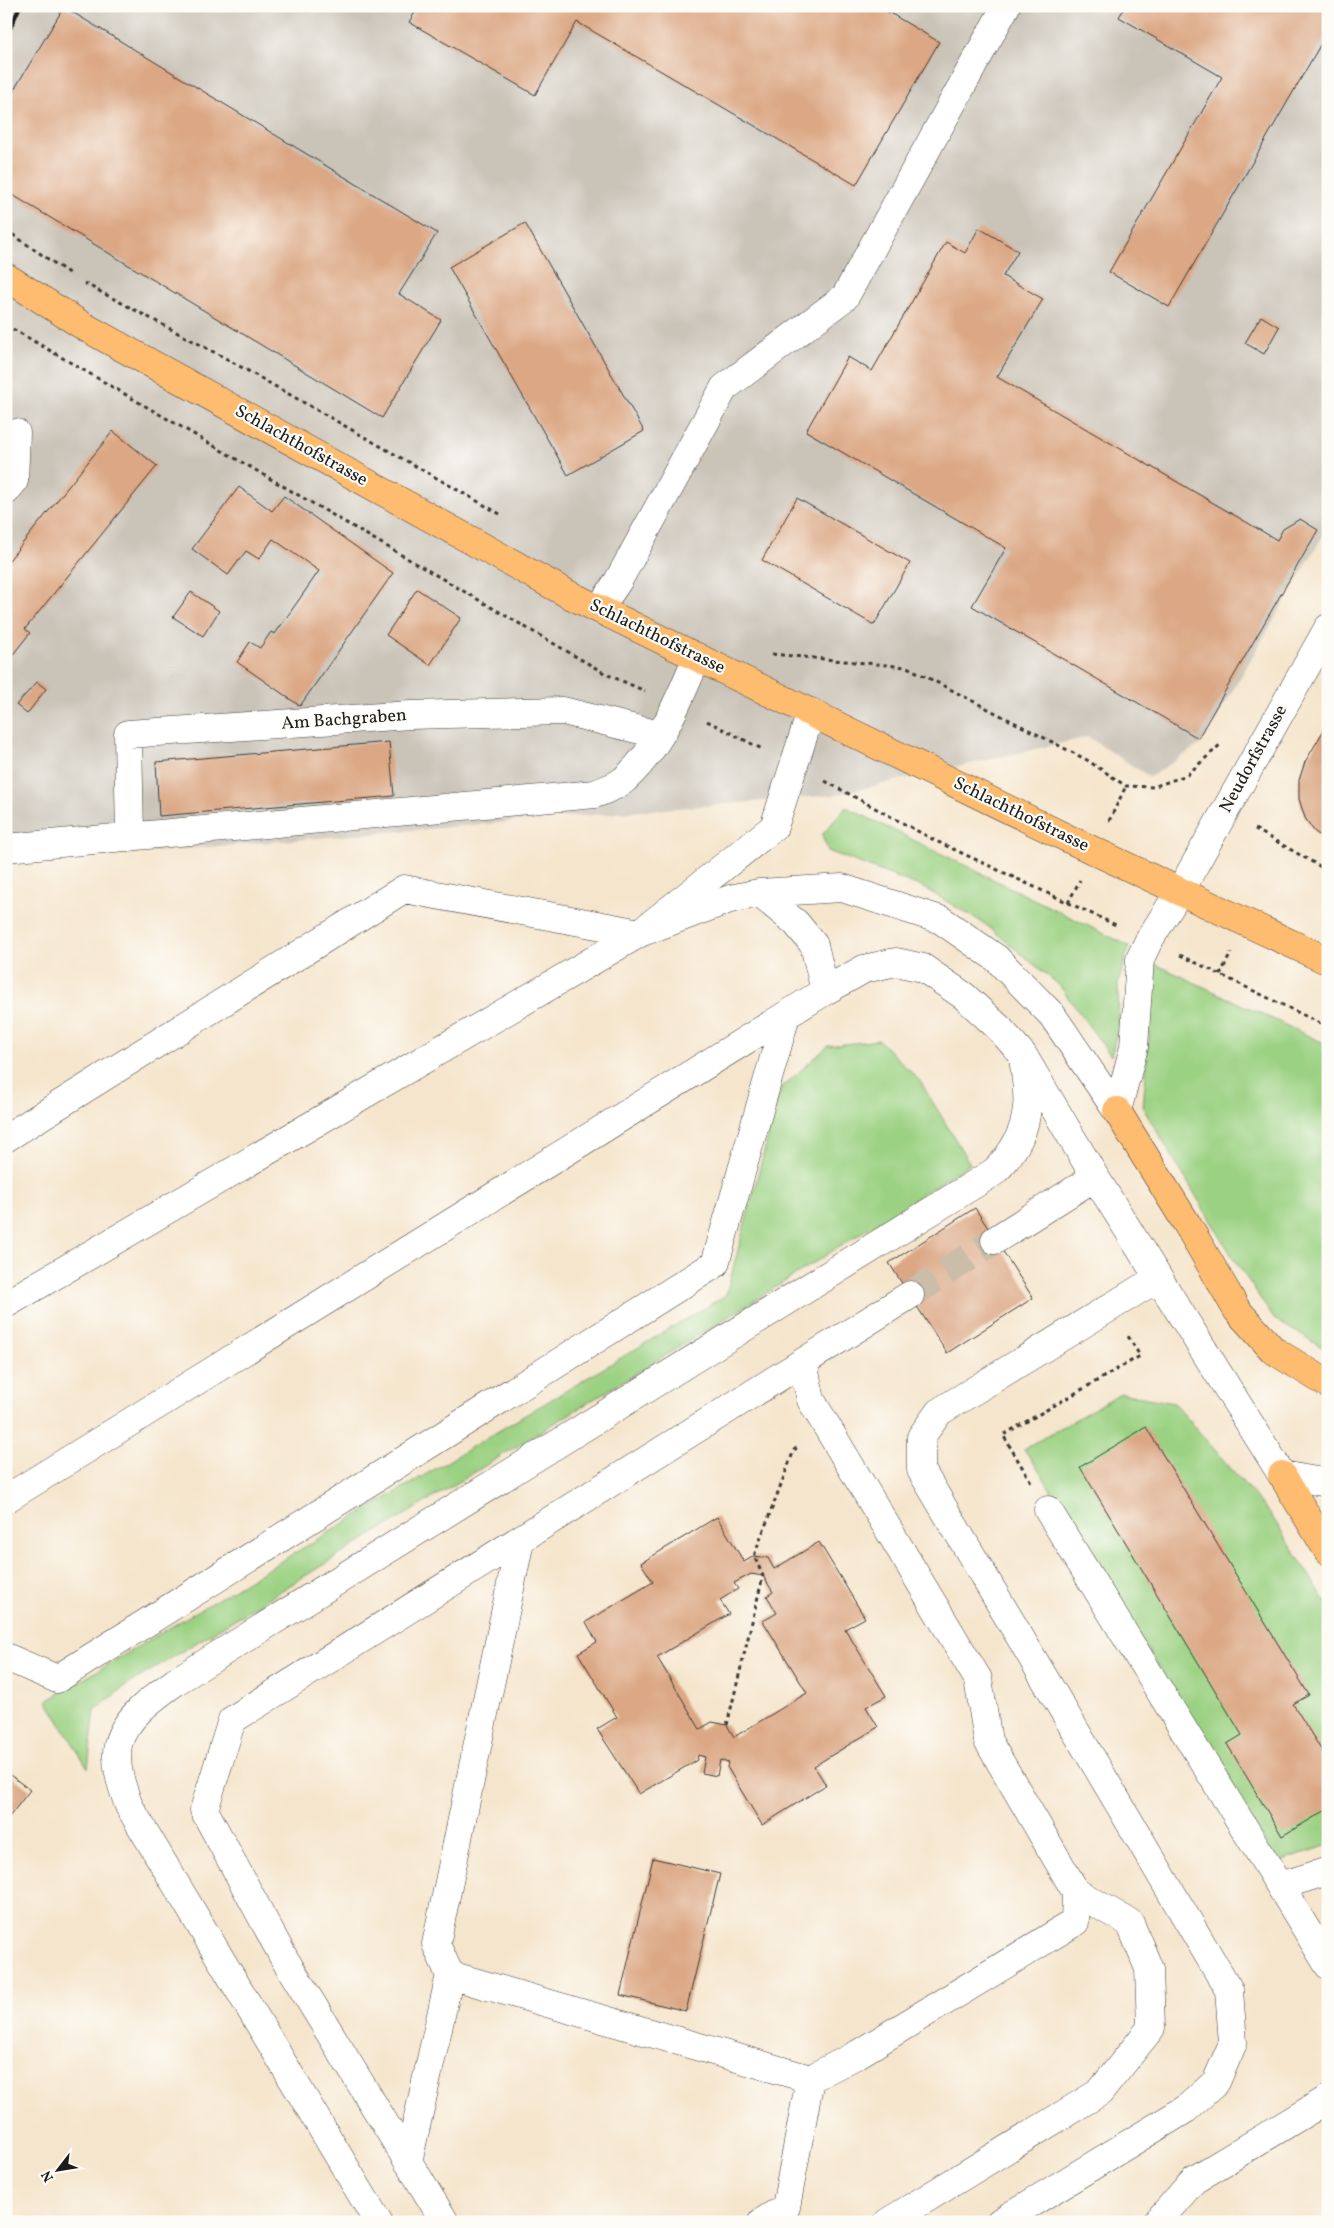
<svg xmlns="http://www.w3.org/2000/svg" width="1334" height="2228" font-family="Vollkorn,serif">
	<rect width="100%" height="100%" fill="#fdfcf7"/>
	<filter id="ink" filterUnits="userSpaceOnUse"><feTurbulence type="fractalNoise" baseFrequency=".02" numOctaves="2"/><feDisplacementMap in="SourceGraphic" scale="10" xChannelSelector="R" yChannelSelector="G"/><feConvolveMatrix kernelMatrix="1 2 1 2 8 2 1 2 1" color-interpolation-filters="sRGB"/></filter>
	<filter id="wash" filterUnits="userSpaceOnUse"><feTurbulence type="fractalNoise" baseFrequency=".0096" numOctaves="4" result="noise"/><feDisplacementMap in="SourceGraphic" scale="20" xChannelSelector="R" yChannelSelector="G"/><feGaussianBlur stdDeviation="1.12" result="paint"/><feColorMatrix in="noise" values="0 0 0 0 0 0 0 0 0 0 0 0 0 0 0 0 0 1.4 0 .05"/><feComposite in="paint" operator="in"/></filter>
	<g filter="url(#wash)">
		<rect width="100%" height="100%" fill="#f5e5cc"/>
		<!-- industrial -->
		<path fill="#cac3b8" d="M6,6H1328V527L1202,743L1150,777L1088,737L834,795L6,864Z"/>
		<!-- green -->
		<path fill="#9bd182" stroke="#5c764f" d="M846,807L1129,946L1118,984L1119,1023L1111,1056L1059,985L985,924L922,887L828,851L822,835Z
			M1155,964L1328,1045V1351L1274,1319L1232,1256L1143,1108Z
			M879,1040L920,1081L970,1164L746,1306L127,1685L95,1710L88,1768L47,1701L726,1295L781,1088L828,1046Z
			M1121,1393L1174,1403L1271,1515L1328,1605V1845L1277,1863L1040,1472L1024,1449Z"/>
		<g id="blocks">
			<!-- building -->
			<path fill="#dba784" fill-rule="evenodd" d="M419,6H878L939,42L856,185L577,22L535,95L409,22Z
				M1125,6H1328V36L1326,35L1169,307L1109,272L1222,77L1119,17Z
				M64,7L437,233L399,294L441,320L382,418L6,191V103Z
				M525,223L644,431L568,475L449,267Z
				M979,228L1018,251L1003,276L1043,299L997,377L1277,540L1283,529L1300,519L1318,530L1198,738L972,606L1006,548L806,431L848,357L872,371L946,242L965,253Z
				M1261,316L1279,327L1264,354L1245,343Z
				M113,431L157,466L25,629L30,633L6,663V564Z
				M239,487L272,511L284,496L393,573L300,706L237,662L250,642L260,648L271,632L275,634L319,571L273,539L259,559L246,551L228,575L192,549Z
				M797,498L910,563L874,625L762,560Z
				M417,589L461,618L430,665L386,635Z
				M191,592L219,611L203,636L173,617Z
				M37,682L46,689L27,714L16,705Z
				M1328,723V842L1314,831L1305,818L1299,799V780L1305,762Z
				M389,742L394,796L159,816L156,762Z
				M975,1208L1033,1298L947,1353L889,1263Z
				M1146,1427L1309,1695L1293,1704L1328,1761V1809L1282,1836L1227,1744L1242,1735L1080,1467Z
				M717,1517L744,1562L754,1556L768,1558L774,1569L819,1542L865,1618L845,1629L886,1696L866,1707L878,1727L814,1766L826,1785L762,1825L727,1767L728,1763L720,1760L717,1776L702,1773L705,1757L698,1755L697,1760L639,1794L597,1729L617,1717L578,1653L597,1642L586,1622L653,1582L641,1563ZM751,1574L763,1576L773,1592L767,1596L777,1613L763,1621L807,1693L734,1737L727,1725L712,1722L700,1729L657,1657L729,1614L720,1600L738,1589L734,1583Z
				M6,1772L30,1790L6,1821Z
				M653,1858L720,1874L686,2011L620,1995Z"/>
		</g>
	</g>
	<g filter="url(#ink)">
		<use href="#blocks" fill-opacity="0" stroke="#3d3a36" stroke-width="1"/>
		<g fill="none" stroke-linecap="round" stroke-linejoin="round">
			<!-- minor-tunnel -->
			<path stroke="#cabda9" stroke-width="28" stroke-dasharray="28 14" stroke-linecap="butt" d="M910,1295L995,1240"/>
			<!-- minor casing -->
			<g stroke="#3d3a36" stroke-width="29">
				<path id="minor" d="M6,491L14,481L16,433
					M599,609L618,581L724,388L845,297L1006,6
					M130,837L128,734L410,715L563,711L660,735
					M6,848L595,794C604,790 618,786 625,779C661,746 679,700 697,657
					M825,991L864,969L896,962L923,968L964,996L999,1028L1023,1055L1095,1177L1282,1475L1328,1483
					M1117,1111L1134,1047L1140,959L1149,940L1180,891L1328,628
					M6,1138L404,889L640,933L774,827L811,712
					M995,1240L1095,1177
					M6,1304L640,933L730,899L759,893L842,888L941,920L996,958L1052,1015L1117,1111
					M6,1499L825,991L814,945L796,923L759,893
					M1048,1510L1280,1886L1328,1871
					M520,1541L436,1944L450,1975L810,2079
					M6,1657L57,1679L715,1264L786,1016
					M1280,1886L1328,1965
					M408,2162L450,1975
					M378,2222L129,1806C122,1787 114,1765 118,1745C124,1717 157,1695 178,1680L994,1172C1012,1155 1025,1133 1027,1107C1029,1091 1024,1071 1023,1055
					M445,2222L284,1958L204,1810L232,1720L910,1295
					M762,2222L786,2207L810,2079L858,2054L1075,1922L1076,1892L988,1741L978,1679L811,1400L803,1363
					M888,2222L1100,2092L1151,2028L1149,1969L1130,1923L1076,1892
					M1000,2222L1186,2109L1216,2082L1233,2043L1229,1990L921,1470V1437L939,1412L1158,1278
					M1157,2222L1194,2180L1328,2099"/>
			</g>
			<!-- major casing -->
			<g stroke="#3d3a36" stroke-width="29">
				<path id="major" d="M6,277L85,327L568,594L1073,841L1328,961"/>
			</g>
			<!-- highway casing -->
			<g stroke="#3d3a36" stroke-width="29">
				<path id="highway" d="M1117,1111L1187,1224L1237,1310L1273,1350L1328,1384
					M1282,1475L1328,1551"/>
			</g>
			<!-- path -->
			<path stroke="#3d3a36" stroke-width="3" stroke-dasharray="4 4" stroke-linecap="butt" d="M6,230L70,274
				M84,283L227,359L500,514
				M6,325L606,674L645,691
				M772,654L907,667L1087,760L1126,786L1153,787L1187,775L1221,744
				M707,721L764,750
				M825,781L936,841L1118,926
				M1109,821L1126,786
				M1255,829L1328,871
				M1068,903L1080,880
				M1180,955L1328,1027
				M1220,975L1231,953
				M1031,1482L1003,1435L1140,1356L1128,1336
				M727,1725L763,1576L754,1556L794,1450L798,1447"/>
			<!-- minor -->
			<use href="#minor" stroke="#fff" stroke-width="28"/>
			<!-- major -->
			<use href="#major" stroke="#febc70" stroke-width="28"/>
			<!-- highway -->
			<use href="#highway" stroke="#febc70" stroke-width="28"/>
			<!-- rail -->
			<path stroke="#1c1c1c" stroke-width="4" d="M6,38L20,6"/>
		</g>
	</g>
	<g text-anchor="middle" dominant-baseline="central" stroke-width="4.5" stroke-linejoin="round" paint-order="stroke">
		<!-- street labels -->
		<g font-size="18" fill="#1c1c1c" stroke="#fdfcf7">
			<text transform="translate(301 446) rotate(29)">Schlachthofstrasse</text>
			<text transform="translate(657 637) rotate(26)">Schlachthofstrasse</text>
			<text transform="translate(344 720) rotate(-4)">Am Bachgraben</text>
			<text transform="translate(1254 759) rotate(-61)">Neudorfstrasse</text>
			<text transform="translate(1021 815) rotate(26)">Schlachthofstrasse</text>
		</g>
	</g>
	<!-- margin -->
	<rect width="1334" height="2228" fill="none" stroke="#fdfcf7" stroke-width="25"/>
	<!-- north arrow -->
	<g transform="translate(58 2170) rotate(239)" stroke="#fdfcf7" stroke-width="4" paint-order="stroke">
	<path d="M0-4L9 19L0 12L-9 19Z" fill="#1c1c1c"/>
	<text y="-8" font-size="14" font-weight="bold" text-anchor="middle" fill="#1c1c1c">N</text>
	</g>
</svg>
